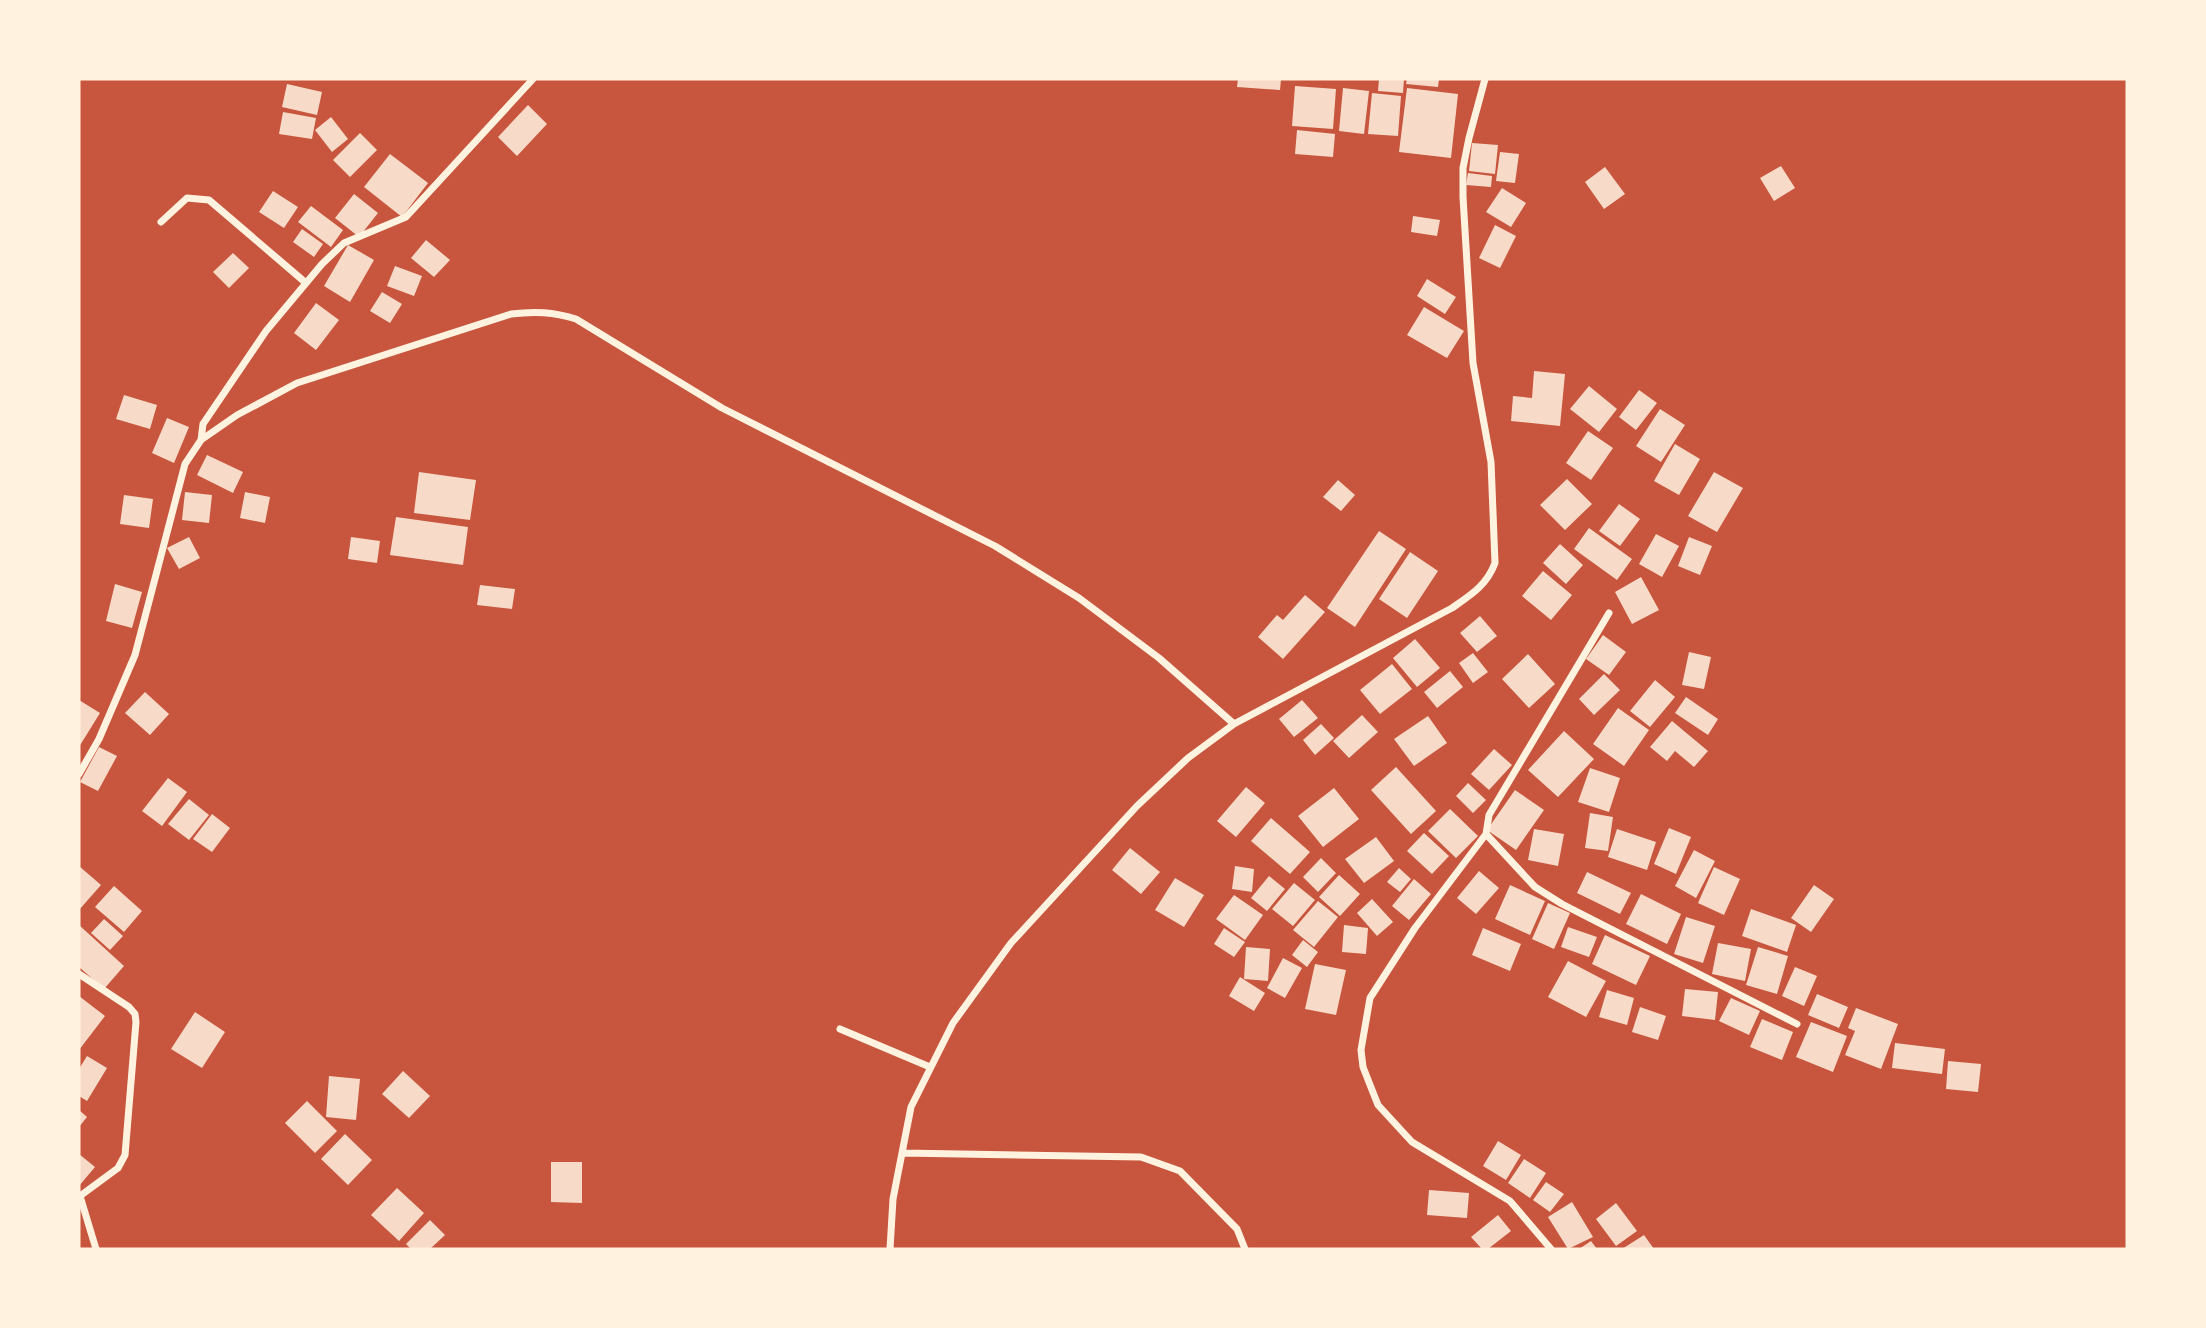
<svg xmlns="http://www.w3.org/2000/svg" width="2206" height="1328" font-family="'Open Sans',sans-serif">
	<rect width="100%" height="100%" fill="#c8553d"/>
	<!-- building -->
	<path fill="#f7dbc8" d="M1238,79H1281L1280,90L1237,87Z
		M1379,79H1404L1403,93L1378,91Z
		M1407,79H1439L1438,87L1406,84Z
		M287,84L322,92L317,115L282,107Z
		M1295,86L1336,89L1333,129L1292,126Z
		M1343,88L1369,91L1364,134L1339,131Z
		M1407,88L1458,94L1451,158L1399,152Z
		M1372,93L1401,96L1398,136L1368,134Z
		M528,105L547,124L517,156L498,137Z
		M283,112L316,118L312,139L279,134Z
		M331,117L348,139L332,152L315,130Z
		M1297,130L1335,134L1333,157L1295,154Z
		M360,133L377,150L350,177L333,160Z
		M1472,143L1498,145L1495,174L1469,171Z
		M1500,152L1519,154L1515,183L1496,181Z
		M390,154L428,183L402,217L364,187Z
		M1781,166L1795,188L1774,201L1760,178Z
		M1605,167L1625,194L1604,209L1585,182Z
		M1468,173L1492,176L1491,187L1466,185Z
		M1502,188L1526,203L1511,227L1486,212Z
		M273,191L298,207L284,228L259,212Z
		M354,194L378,213L359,237L335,218Z
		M311,206L343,230L331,247L298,222Z
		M1413,216L1440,220L1437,236L1411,232Z
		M1495,225L1516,236L1500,268L1479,258Z
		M302,229L323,244L314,257L293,242Z
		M426,240L450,260L434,277L411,258Z
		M348,245L374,260L350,302L324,286Z
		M233,253L249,268L229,288L213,272Z
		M395,266L422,276L414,296L387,286Z
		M1427,279L1456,297L1445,314L1417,296Z
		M382,292L402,304L390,323L370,311Z
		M316,303L339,320L316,350L294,333Z
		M1424,307L1464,331L1447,358L1407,335Z
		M1534,371L1565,374L1560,426L1511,421L1513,396L1532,398Z
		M1589,386L1617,409L1599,432L1570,409Z
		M1639,390L1657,403L1636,430L1619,417Z
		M124,395L157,405L150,429L116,419Z
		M1660,409L1685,425L1661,462L1636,446Z
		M167,418L189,427L174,463L152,453Z
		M1588,431L1613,448L1591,480L1566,463Z
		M1675,444L1700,459L1679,495L1654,481Z
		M207,455L243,472L233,493L197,475Z
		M419,472L476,480L470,520L414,513Z
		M1714,472L1743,488L1717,532L1688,516Z
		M1567,479L1592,504L1565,530L1540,505Z
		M1338,480L1355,495L1341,511L1323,497Z
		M185,492L212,495L209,523L182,520Z
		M245,492L270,497L265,523L240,518Z
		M124,495L153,499L149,528L120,524Z
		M1619,504L1640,519L1620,546L1599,531Z
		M396,517L468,527L463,565L390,555Z
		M1589,528L1632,559L1617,580L1574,549Z
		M1379,531L1406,549L1355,627L1327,608Z
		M1656,534L1679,546L1662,577L1639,564Z
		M189,537L200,558L179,569L167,548Z
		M351,537L380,541L377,563L348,559Z
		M1689,537L1712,546L1700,575L1678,566Z
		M1560,544L1583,565L1566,584L1543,563Z
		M1410,552L1438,571L1407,618L1379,599Z
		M1543,571L1572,595L1551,620L1522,596Z
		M1641,577L1659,610L1632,624L1615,592Z
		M115,584L142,592L132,628L106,621Z
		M480,585L515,589L512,609L477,605Z
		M1305,595L1325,612L1283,659L1258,637L1277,615L1283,620Z
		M1480,616L1497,636L1477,652L1460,633Z
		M1603,635L1626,652L1609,675L1586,659Z
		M1415,639L1440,668L1417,687L1393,658Z
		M1689,652L1711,657L1704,689L1682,685Z
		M1473,653L1488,672L1473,683L1459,663Z
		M1528,654L1555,684L1529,708L1502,679Z
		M1392,664L1412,689L1380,714L1360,690Z
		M1450,671L1463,687L1437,708L1424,692Z
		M1604,674L1620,690L1594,715L1579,699Z
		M1655,680L1675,697L1650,727L1630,711Z
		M145,692L169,714L150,735L125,713Z
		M1686,697L1718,719L1708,735L1675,713Z
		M79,700L100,713L79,747Z
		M1302,700L1318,718L1294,737L1279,719Z
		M1618,708L1649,730L1624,766L1593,744Z
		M1362,715L1378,732L1349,758L1333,741Z
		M1428,716L1447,743L1414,766L1394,739Z
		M1672,721L1708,751L1694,767L1675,751L1667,761L1650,747Z
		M1321,724L1334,738L1315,755L1303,740Z
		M1564,731L1594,759L1558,797L1528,770Z
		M99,747L117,756L98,791L80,782Z
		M1494,749L1512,765L1489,790L1471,774Z
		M1396,767L1436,811L1411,834L1371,790Z
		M1590,768L1620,778L1609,812L1578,802Z
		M168,778L187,792L162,826L142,811Z
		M1468,783L1486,800L1473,813L1456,796Z
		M1246,787L1265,803L1236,837L1217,821Z
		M1334,788L1359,819L1323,847L1298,816Z
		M1515,790L1544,810L1516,850L1487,830Z
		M189,799L209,815L189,840L168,824Z
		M1450,809L1478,836L1456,858L1428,831Z
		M1590,813L1613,817L1608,851L1585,848Z
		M212,814L230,828L212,852L193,839Z
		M1271,818L1310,852L1290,874L1251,841Z
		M1669,828L1691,837L1676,874L1654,864Z
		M1534,829L1564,834L1558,866L1528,860Z
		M1617,829L1656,842L1647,870L1608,857Z
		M1424,833L1449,856L1432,874L1407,851Z
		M1376,837L1394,861L1364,883L1345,859Z
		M1130,848L1160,872L1141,894L1112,870Z
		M1694,850L1715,861L1696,898L1675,886Z
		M1321,858L1336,873L1318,892L1303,877Z
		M79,866L101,885L79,910Z
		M1235,866L1254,869L1252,892L1232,889Z
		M1714,867L1740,879L1724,915L1698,903Z
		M1399,868L1411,879L1400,892L1387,882Z
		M1479,871L1499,888L1476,914L1457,898Z
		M1587,872L1631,893L1620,914L1577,893Z
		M1339,875L1360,894L1340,916L1319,897Z
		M1269,876L1285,889L1267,911L1251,898Z
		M1175,878L1204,895L1184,927L1155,910Z
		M1414,879L1431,894L1409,920L1392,906Z
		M1294,883L1315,900L1293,926L1272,909Z
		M1510,885L1545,901L1530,935L1495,919Z
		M1814,885L1834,899L1811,932L1791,918Z
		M114,886L142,911L124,932L95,907Z
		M1641,894L1681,914L1667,944L1626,924Z
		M1234,895L1263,915L1245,940L1216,919Z
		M1372,899L1393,922L1377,936L1357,913Z
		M1318,901L1338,917L1314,947L1293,930Z
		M1548,903L1570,913L1554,949L1532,939Z
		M1751,909L1796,925L1787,952L1742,936Z
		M1686,917L1715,926L1703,963L1674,954Z
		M104,919L123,936L110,950L91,933Z
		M79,925L124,966L104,989L79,967Z
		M1344,925L1368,928L1366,954L1342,952Z
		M1568,927L1597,937L1589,957L1561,947Z
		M1224,928L1245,942L1234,957L1214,944Z
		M1483,928L1521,944L1510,971L1472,955Z
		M1605,935L1650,956L1636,985L1592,964Z
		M1303,940L1318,952L1307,967L1292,955Z
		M1718,943L1751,949L1745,981L1712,974Z
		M1246,947L1270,949L1268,981L1244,979Z
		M1758,947L1788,956L1777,994L1746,985Z
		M1283,958L1302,968L1285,998L1267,988Z
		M1568,961L1606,981L1586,1017L1548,997Z
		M1315,964L1346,970L1336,1015L1305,1009Z
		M1795,967L1817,976L1804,1006L1782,996Z
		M1240,977L1265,993L1254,1011L1229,996Z
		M1685,989L1718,992L1715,1020L1682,1016Z
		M1607,990L1634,998L1627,1025L1599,1017Z
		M1817,994L1848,1007L1839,1028L1808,1015Z
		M79,996L105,1016L79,1050Z
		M1731,998L1760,1011L1749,1035L1719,1021Z
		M1640,1007L1666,1016L1658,1040L1632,1032Z
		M1856,1008L1898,1024L1881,1069L1845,1055L1855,1031L1848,1028Z
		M195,1012L225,1032L202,1068L171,1049Z
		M1762,1019L1793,1032L1782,1060L1750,1047Z
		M1811,1022L1847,1036L1833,1072L1796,1057Z
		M1895,1043L1945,1049L1942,1074L1892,1068Z
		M87,1056L107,1068L87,1101L79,1096V1069Z
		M1948,1061L1981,1064L1978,1092L1946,1089Z
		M403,1071L430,1096L409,1118L382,1094Z
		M329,1076L360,1079L356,1120L326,1117Z
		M307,1101L337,1131L315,1153L285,1123Z
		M79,1110L87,1117L79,1127Z
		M345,1134L372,1160L348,1185L321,1159Z
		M1498,1141L1521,1155L1506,1180L1483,1166Z
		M79,1154L95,1167L79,1186Z
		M1524,1159L1546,1173L1530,1198L1508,1183Z
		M551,1162H582V1203L551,1202Z
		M1546,1182L1564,1194L1550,1212L1533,1200Z
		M397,1188L424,1213L399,1241L371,1215Z
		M1429,1190L1469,1193L1467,1218L1427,1215Z
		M1572,1202L1593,1237L1568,1249L1548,1217Z
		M1616,1203L1637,1231L1616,1246L1596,1219Z
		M1498,1215L1511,1231L1488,1249H1482L1471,1237Z
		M430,1220L445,1235L430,1249H411L406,1244Z
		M1644,1235L1654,1249H1622Z
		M1591,1241L1597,1249H1579Z"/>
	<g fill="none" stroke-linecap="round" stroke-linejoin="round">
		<!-- minor -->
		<path stroke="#fff3e0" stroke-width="7" d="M161,222L187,198L209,200L306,283
			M201,440L203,424L266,331L322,264L344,243L406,217L533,79
			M79,774L99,739L135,655L185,464L201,440L237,415L297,383L511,314C535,311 553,312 576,319L722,408L995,546L1079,598L1159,658L1234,724
			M1486,834L1489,815L1609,613
			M79,974L129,1007L135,1014L136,1022L125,1155L118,1168L80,1196L96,1249
			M840,1029L930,1067
			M902,1153L1141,1157L1180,1171L1237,1229L1245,1249
			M890,1249L893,1199L911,1107L953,1023L1011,943L1137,806L1188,758L1234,724L1452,608C1471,595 1487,585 1495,563L1491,462L1473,363L1463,197V168L1469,138L1485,79
			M1551,1249L1510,1201L1412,1142L1378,1105L1363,1067L1361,1050L1370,998L1415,928L1486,834L1535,887L1562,904L1797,1024"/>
	</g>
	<!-- border -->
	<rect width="2206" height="1328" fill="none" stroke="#fff3e0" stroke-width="161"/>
</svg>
